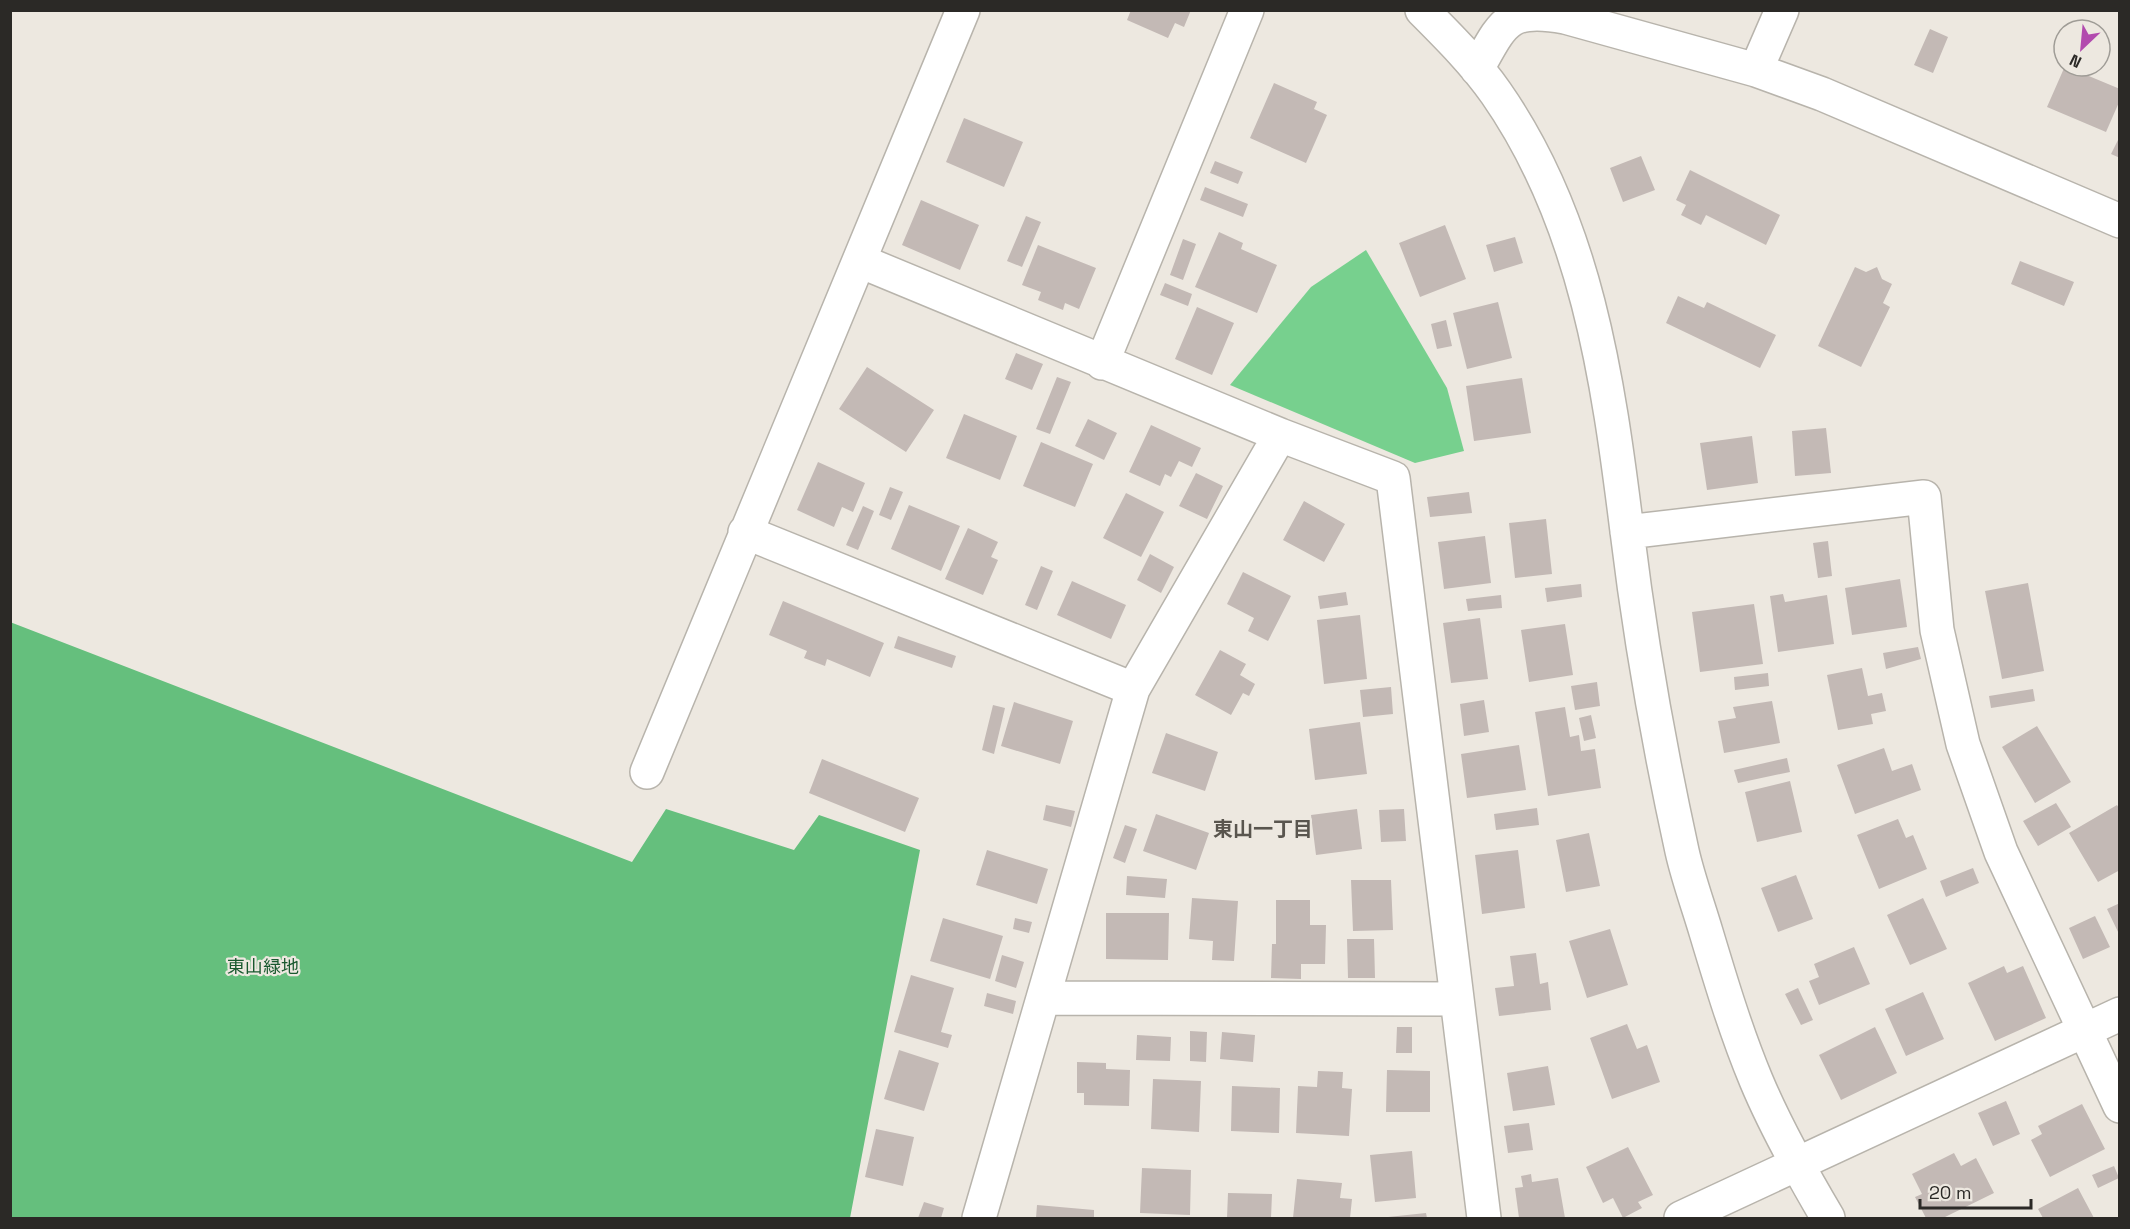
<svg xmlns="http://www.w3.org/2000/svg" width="2130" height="1229" font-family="'Space Grotesk','Noto Sans JP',sans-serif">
	<rect width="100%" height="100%" fill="#ede8e0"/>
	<!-- green -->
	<path fill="#77d08e" d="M1366,250L1447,388L1464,451L1415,463L1230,385L1311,287Z"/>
	<!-- forest -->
	<path fill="#65bf7d" d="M10,622L632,862L666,809L794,850L819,815L920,850L850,1218H11Z"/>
	<!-- building -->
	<path fill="#c3b9b5" d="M1131,10H1191L1184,27L1175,23L1168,38L1127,20Z
		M1930,29L1948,37L1933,73L1914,65Z
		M2065,66H2084L2087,67L2084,74L2120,89V100L2106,132L2047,107Z
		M1274,83L1317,102L1314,109L1327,115L1306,163L1250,138Z
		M964,118L1023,142L1004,187L946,162Z
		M2120,136V158L2111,154Z
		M1641,156L1655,190L1623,202L1610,168Z
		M1215,161L1243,172L1238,184L1210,173Z
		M1690,170L1780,215L1766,245L1706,215L1701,225L1681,215L1686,205L1676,200Z
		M1205,187L1248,204L1243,217L1200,200Z
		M921,200L979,225L960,270L902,245Z
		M1026,216L1041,222L1022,267L1007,261Z
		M1445,225L1466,279L1420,297L1399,243Z
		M1219,232L1243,243L1241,249L1277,265L1257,313L1195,287Z
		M1515,237L1523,263L1494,272L1486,245Z
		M1183,239L1196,244L1183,280L1170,275Z
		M1038,245L1096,268L1079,309L1065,303L1063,310L1038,300L1041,292L1022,285Z
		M2020,261L2074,282L2064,306L2011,284Z
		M1855,267L1866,272L1877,267L1882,279L1892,284L1883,303L1890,307L1861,367L1818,346Z
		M1165,283L1192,294L1188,306L1160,295Z
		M1678,296L1704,308L1707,302L1776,335L1760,368L1666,323Z
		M1498,302L1512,358L1467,369L1453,313Z
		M1197,307L1234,323L1212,375L1175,359Z
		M1446,320L1452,346L1437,349L1431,324Z
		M1016,353L1043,364L1032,390L1005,379Z
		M867,367L934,410L906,452L839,409Z
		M1057,377L1071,382L1050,434L1036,429Z
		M1522,378L1531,433L1474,441L1466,386Z
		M964,414L1017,436L1000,480L946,458Z
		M1088,419L1117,433L1104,460L1075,446Z
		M1151,425L1201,448L1192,467L1179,461L1171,477L1165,474L1160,486L1129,472Z
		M1826,428L1831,473L1795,476L1792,431Z
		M1752,436L1758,483L1707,490L1700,443Z
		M1041,442L1093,464L1075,507L1023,486Z
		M818,462L865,483L853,512L842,507L834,527L797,510Z
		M1196,473L1223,486L1207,519L1179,506Z
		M890,487L903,492L891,520L879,515Z
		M1469,492L1472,513L1430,517L1427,497Z
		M1126,493L1164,512L1141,557L1103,538Z
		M1304,501L1345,524L1324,562L1283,540Z
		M909,505L960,526L941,571L891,549Z
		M863,506L874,511L858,550L846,545Z
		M1546,519L1552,574L1515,578L1509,523Z
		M968,528L998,542L991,557L998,560L983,595L945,579Z
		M1485,536L1491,583L1444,589L1438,542Z
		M1828,541L1832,576L1818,578L1813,543Z
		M1150,554L1174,567L1161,593L1137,580Z
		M1041,566L1053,571L1037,610L1025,605Z
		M1243,572L1291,596L1268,641L1248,631L1254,618L1227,604Z
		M1900,579L1907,627L1852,635L1845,588Z
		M1072,581L1126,605L1111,639L1057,615Z
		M2028,583L2044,671L2002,679L1985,591Z
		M1581,584L1582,597L1547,602L1545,588Z
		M1346,592L1348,605L1320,609L1318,596Z
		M1783,594L1785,602L1827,595L1834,644L1778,652L1770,596Z
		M1501,595L1502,608L1468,611L1466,599Z
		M783,601L884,643L870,677L827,659L825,666L804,658L807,651L769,635Z
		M1754,604L1763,664L1700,672L1692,612Z
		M1360,615L1367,679L1324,684L1317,620Z
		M1480,618L1488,679L1451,683L1443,623Z
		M1565,624L1573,675L1529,682L1521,630Z
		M898,636L956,656L952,668L894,648Z
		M1918,647L1921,659L1886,669L1883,653Z
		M1220,650L1246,664L1240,675L1255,684L1249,696L1243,693L1231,715L1195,695Z
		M1862,668L1868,696L1882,693L1886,711L1871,714L1873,724L1838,730L1827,675Z
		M1768,673L1769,686L1735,690L1734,677Z
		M1597,682L1600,706L1575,710L1571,686Z
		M1391,687L1393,714L1363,717L1360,690Z
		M2033,689L2035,701L1991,708L1989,696Z
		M1484,700L1489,732L1464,736L1460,704Z
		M1772,701L1780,743L1724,753L1718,721L1736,718L1733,707Z
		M1014,702L1073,721L1060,764L1001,746Z
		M993,705L1005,708L994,754L982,750Z
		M1565,707L1570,737L1579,735L1581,751L1595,749L1601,788L1548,796L1535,712Z
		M1591,715L1596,738L1584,741L1579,718Z
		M1360,722L1367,774L1315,780L1309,729Z
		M2037,726L2071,782L2035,803L2002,747Z
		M1166,733L1218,752L1205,791L1152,773Z
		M1519,745L1526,790L1467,798L1461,754Z
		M1884,748L1892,771L1912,764L1921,790L1855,814L1837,765Z
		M1787,758L1790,772L1738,783L1734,770Z
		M822,759L919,798L905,832L809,793Z
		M1790,781L1802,832L1757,842L1745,792Z
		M2056,803L2071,827L2038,846L2023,821Z
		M1046,805L1075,811L1071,827L1043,820Z
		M2117,805L2120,810V870L2098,882L2069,833Z
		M1537,808L1539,825L1496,830L1494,814Z
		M1357,809L1362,849L1316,855L1311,815Z
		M1404,809L1406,841L1381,842L1379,810Z
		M1156,814L1209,833L1196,870L1143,851Z
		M1898,819L1906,838L1913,835L1927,869L1879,889L1857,835Z
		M1125,825L1137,829L1125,863L1113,858Z
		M1589,833L1600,886L1566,892L1556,840Z
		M987,850L1048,869L1037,904L976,885Z
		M1518,850L1525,908L1482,914L1475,855Z
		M1973,868L1979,883L1946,897L1940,881Z
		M1796,875L1813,919L1778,932L1761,888Z
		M1127,876L1167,879L1165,898L1126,895Z
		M1351,880H1391L1393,930L1353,931Z
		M1192,898L1238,901L1234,961L1212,960L1213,941L1189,939Z
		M1923,898L1947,949L1910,965L1887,915Z
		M1276,900H1310V925H1326L1325,964H1301V979L1271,978L1272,944H1276Z
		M2120,903V936L2107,909Z
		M1106,913H1169L1168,960L1106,959Z
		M2095,916L2110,947L2083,959L2069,928Z
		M943,918L1003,936L990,979L930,961Z
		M1015,918L1032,922L1029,933L1013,929Z
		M1610,929L1628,985L1587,998L1569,941Z
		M1347,939H1374L1375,978H1348Z
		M1854,947L1870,984L1819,1005L1809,981L1819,977L1814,964Z
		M1536,953L1540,984L1548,982L1551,1010L1499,1016L1495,988L1514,986L1510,956Z
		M1002,955L1024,962L1016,988L995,981Z
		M2004,966L2007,973L2023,966L2046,1018L1995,1041L1968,983Z
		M911,975L954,988L941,1032L952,1035L948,1048L894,1032Z
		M1798,988L1813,1020L1801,1025L1785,994Z
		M1923,992L1944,1039L1906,1056L1885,1009Z
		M987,993L1016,1001L1013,1014L984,1006Z
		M1627,1024L1637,1049L1647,1045L1660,1082L1612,1099L1590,1038Z
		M1397,1027H1412V1053H1396Z
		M1875,1027L1897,1073L1841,1100L1819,1055Z
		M1190,1031L1207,1032L1206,1062L1190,1061Z
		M1222,1032L1255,1035L1253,1062L1220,1059Z
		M1137,1035L1171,1037L1170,1061L1136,1060Z
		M899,1050L939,1063L924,1111L884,1099Z
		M1077,1062L1106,1063V1069L1130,1070L1129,1106L1084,1105V1093H1077Z
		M1548,1066L1555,1105L1513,1111L1507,1073Z
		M1387,1070L1430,1071V1112H1386Z
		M1318,1071L1343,1072L1342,1088L1352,1089L1349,1136L1296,1133L1298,1086L1317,1087Z
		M1153,1079L1201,1081L1199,1132L1151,1129Z
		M1232,1086L1280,1088L1279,1133L1231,1131Z
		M2006,1101L2020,1134L1993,1146L1978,1113Z
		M2082,1104L2105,1149L2050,1177L2031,1140L2042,1134L2038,1126Z
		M1529,1123L1533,1150L1508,1153L1504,1126Z
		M876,1129L914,1137L903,1186L865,1177Z
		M1628,1147L1653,1195L1638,1202L1642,1208L1623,1218L1613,1198L1603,1203L1586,1167Z
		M1412,1151L1416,1198L1375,1202L1370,1155Z
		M1954,1153L1961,1166L1976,1158L1994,1193L1943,1218H1926L1915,1197L1922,1194L1912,1174Z
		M2114,1166L2119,1178L2098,1188L2092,1175Z
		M1142,1168L1191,1170L1190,1215L1140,1213Z
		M1531,1174L1532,1182L1558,1178L1565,1218H1519L1515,1188L1523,1187L1521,1176Z
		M1297,1179L1342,1183L1340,1198L1352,1199L1350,1218H1293Z
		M2078,1188L2094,1218H2043L2038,1209Z
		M1228,1193L1272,1194L1271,1218H1227Z
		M924,1202L944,1208L941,1218H918Z
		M1037,1205L1094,1210V1218H1036Z
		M1426,1213L1427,1218H1388V1217Z"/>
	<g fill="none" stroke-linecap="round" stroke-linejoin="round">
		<!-- minor casing -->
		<g stroke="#b8b4ac" stroke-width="36">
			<path id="minor" d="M1422,10C1448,36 1475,63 1496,93C1586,222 1608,378 1627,531C1640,638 1659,746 1682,851C1688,878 1698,905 1706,932C1721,982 1736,1032 1756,1080C1776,1128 1802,1174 1828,1218
				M1477,69C1503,23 1507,6 1565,17L1756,70L1822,94L2120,221
				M1756,70L1782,10
				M860,261L1280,435
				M1102,363L1247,10
				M745,532L1133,689
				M1627,532L1924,497L1937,630L1963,744L2001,852L2120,1106
				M647,772L963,10
				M1043,998L1457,999
				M979,1218L1133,689L1280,435L1393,478L1484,1218
				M1681,1218L2120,1014"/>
		</g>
		<!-- minor -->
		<use href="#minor" stroke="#fff" stroke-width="33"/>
	</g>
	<g text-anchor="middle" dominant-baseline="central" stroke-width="4.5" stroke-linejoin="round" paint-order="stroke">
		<!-- park labels -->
		<g font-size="18" fill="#19592f" stroke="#ede8e0">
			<text x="263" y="966">東山緑地</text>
		</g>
		<!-- neighbourhood labels -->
		<g font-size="20" font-weight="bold" fill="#59554e" stroke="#ede8e0">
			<text x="1263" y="829">東山一丁目</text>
		</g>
	</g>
	<!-- border -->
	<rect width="2130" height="1229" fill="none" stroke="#2b2926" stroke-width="24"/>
	<!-- north arrow -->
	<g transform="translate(2082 48) rotate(206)"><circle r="28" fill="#ede8e0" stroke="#9f9c96" stroke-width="1.5"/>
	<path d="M0-4.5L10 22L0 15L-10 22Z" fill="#b24bae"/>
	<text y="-9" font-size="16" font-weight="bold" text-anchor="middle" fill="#2b2926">N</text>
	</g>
	<!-- scale -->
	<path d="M1920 1199v9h111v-9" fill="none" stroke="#2b2926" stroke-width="3"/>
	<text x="1929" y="1199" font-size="18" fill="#2b2926" stroke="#ede8e0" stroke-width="4.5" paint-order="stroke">20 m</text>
</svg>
